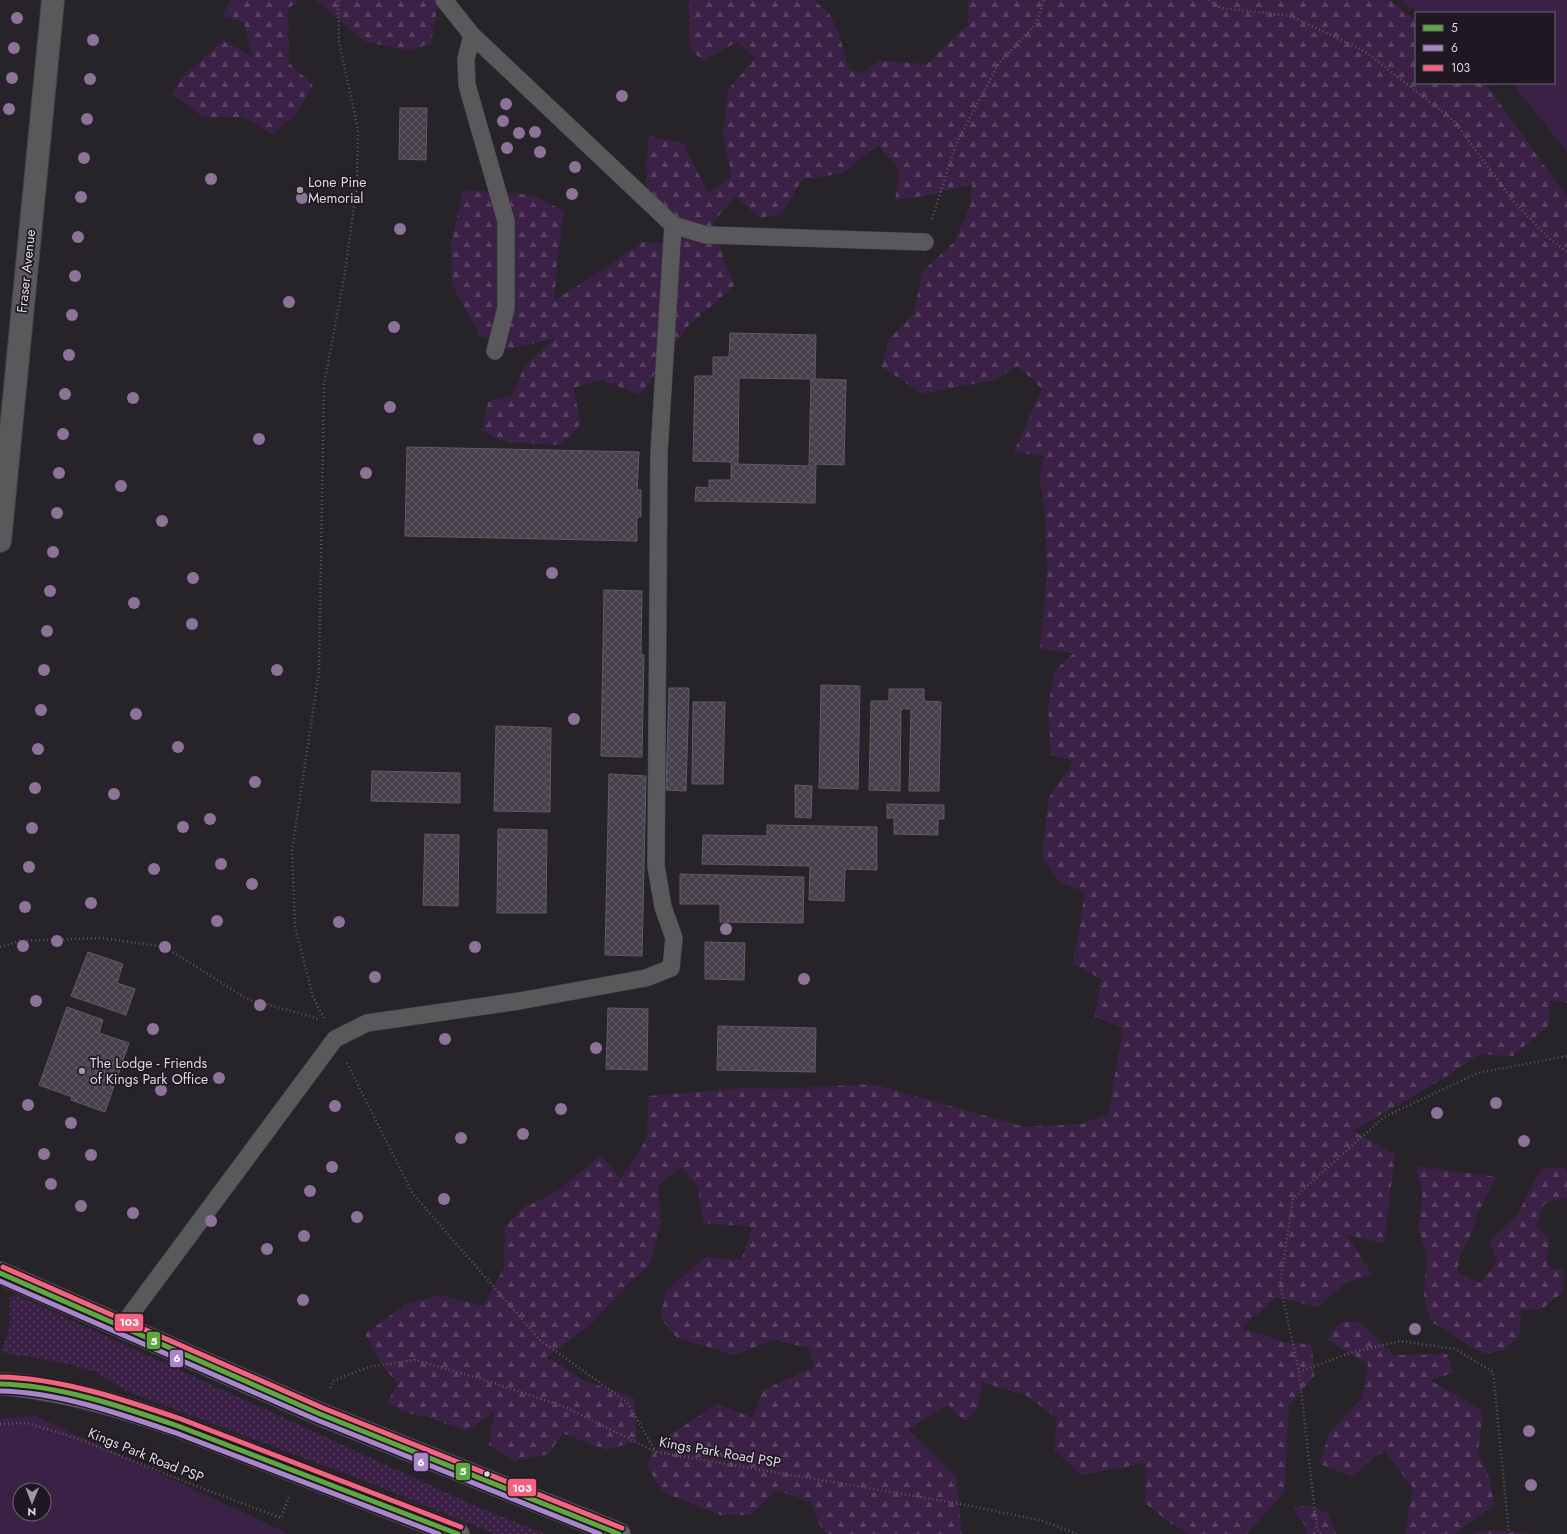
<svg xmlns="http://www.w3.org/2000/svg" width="1567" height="1534" font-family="Jost,sans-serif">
	<defs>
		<pattern id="grass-dots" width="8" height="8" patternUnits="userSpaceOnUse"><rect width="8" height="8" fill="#3c2147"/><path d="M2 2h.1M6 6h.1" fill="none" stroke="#584161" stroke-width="1.8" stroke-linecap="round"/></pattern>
		<pattern id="forest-firs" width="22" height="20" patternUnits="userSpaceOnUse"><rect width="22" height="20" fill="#3c2147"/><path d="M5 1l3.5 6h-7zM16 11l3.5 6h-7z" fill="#584161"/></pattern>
		<pattern id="building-cross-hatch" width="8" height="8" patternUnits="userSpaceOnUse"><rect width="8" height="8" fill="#473f4b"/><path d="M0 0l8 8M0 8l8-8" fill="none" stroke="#615a65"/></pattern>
	</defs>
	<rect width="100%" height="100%" fill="#272429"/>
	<!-- grass -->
	<path fill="url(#grass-dots)" d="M16,1295L473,1505L544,1534H495L360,1479L131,1393L95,1372L72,1365L38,1358L4,1353L1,1352L7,1336L10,1321V1298Z"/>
	<!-- forest -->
	<path fill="url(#forest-firs)" d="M231,0H299L288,9L289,63L313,85L296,114L273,134L243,117H203L172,94L182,78L223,41L252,56L244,23L222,16Z
		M316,0H440L437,7L431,43L409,51L364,41Z
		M689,0H814L830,15L839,34L849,69L861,74L879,61L927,64L968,24V0H1390L1416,21V83H1485L1567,197V1003L1550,1000L1549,1025L1513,1056L1480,1054L1452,1073L1353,1131L1395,1154L1384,1244L1346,1234L1372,1275L1347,1282L1318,1307L1276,1297L1242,1328L1287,1343L1312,1344L1314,1377L1289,1405L1284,1492L1247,1534H1191L1170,1523L1145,1503L1146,1463L1082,1475L1054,1450L1057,1418L1027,1396L982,1382L978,1408L965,1422L949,1405L908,1429L956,1477L962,1534H827L820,1525L811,1502L777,1490L750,1515H720L662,1492L646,1464L666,1437L718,1404L753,1418L763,1390L814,1367L809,1348L773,1340L735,1355L677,1338L660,1317L666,1291L705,1257L741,1260L753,1227L703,1223L698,1187L681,1167L658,1185L661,1222L649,1266L628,1284L592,1323L547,1357L585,1381L634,1398L637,1441L607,1450L562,1433L549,1454L514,1461L489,1445L494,1411L467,1431L427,1417L403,1412L387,1402L398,1384L382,1365L365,1334L408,1303L443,1295L483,1306L504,1268L505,1227L523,1208L558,1191L601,1155L621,1179L647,1138L648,1096L743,1088L779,1089L872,1084L1025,1127L1082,1124L1108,1114L1123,1028L1095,1017L1101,979L1073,964L1085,892L1060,882L1042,858L1048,799L1074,761L1051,755L1048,707L1054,671L1074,653L1040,649L1047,571L1045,518L1040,477L1044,456L1014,452L1042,389L1018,366L994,380L923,394L881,366L890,338L914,313L922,272L954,242L970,206L972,184L930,195L895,200L900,170L878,145L842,173L802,180L781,214L759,218L736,196L713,222L725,264L735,285L687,327L640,395L601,380L573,388L581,423L561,445L505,442L482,431L488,402L513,394L525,365L557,337L508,350L480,335L452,284L451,245L463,190L532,195L564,211L556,270L555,300L600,272L642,242L672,243V220L647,206L646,165L649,136L683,143L708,193L732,176L723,136L728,90L755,58L737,42L703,61L690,49Z
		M1416,1166L1496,1177L1477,1215L1470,1237L1459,1257L1457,1273L1480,1283L1497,1262L1490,1241L1517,1215L1541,1169L1565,1167L1567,1174V1197L1544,1204L1536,1226L1549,1239L1547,1266L1564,1271L1563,1292L1542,1309L1521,1310L1519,1337L1504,1350L1483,1354L1430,1321L1424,1295L1427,1257L1418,1227L1423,1198Z
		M1341,1322H1360L1394,1355L1447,1354L1453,1373L1430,1380L1483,1411L1478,1453L1489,1477L1495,1505L1470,1522L1455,1534H1405L1413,1488L1384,1450L1352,1476L1320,1464L1329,1433L1362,1398L1368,1364L1327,1339Z
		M1311,1506L1328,1514L1336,1534H1305L1308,1530L1292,1507Z
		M1491,1530L1533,1534H1534H1471Z"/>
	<!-- park -->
	<path fill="#3c2147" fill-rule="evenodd" d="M1400,0H1567V152L1512,83H1554V13H1418Z
		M34,1415L289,1534H0V1419ZM20,1490H44V1514H20Z"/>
	<!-- building -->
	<path fill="url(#building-cross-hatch)" stroke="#5f5c61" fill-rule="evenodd" d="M400,108H427L426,160L399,159Z
		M730,333L816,335L815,379L846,380L844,465L816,464L815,503L695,501L696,487L709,488V480H731V462L693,461L695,376H713V357H729ZM739,378L811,379L809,466L738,464Z
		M407,447L639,452L637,490H641V517H637V541L405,536Z
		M604,590L642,591L641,654L644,655L642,757L601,756Z
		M821,685L860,686L858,789L819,788Z
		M669,688H689L686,791L666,790Z
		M889,689H924V701L941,702L939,791H909L911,709H901L900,791L869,790L871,701H889Z
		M693,702H725L723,784H692Z
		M496,726L551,728L550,812L494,811Z
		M372,771L460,773V803L371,801Z
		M609,774L646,776L642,956L605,955Z
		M795,785L812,786L811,818L795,817Z
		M887,804L944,805V819H938V835L894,834V818H887Z
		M767,825L877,827V870L845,869L844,901L809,900L810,866L702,864L703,835L767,836Z
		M498,829L547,830L546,913H497Z
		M425,834L459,835L458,906L423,905Z
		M680,874L804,877L803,923L720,922V904H680Z
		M705,942L745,943L744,980L705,979Z
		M88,952L123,964L117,983L135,989L126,1015L71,996Z
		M67,1007L103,1020L99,1033L129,1043L105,1112L71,1100L72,1097L39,1085Z
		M608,1008L648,1009L647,1070L606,1069Z
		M718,1026L816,1028L815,1072L717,1070Z"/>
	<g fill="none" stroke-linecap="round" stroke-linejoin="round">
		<!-- service casing -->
		<g stroke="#444246" stroke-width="18">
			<path id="service" d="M444,0L472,35L673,225L706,235L925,242
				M472,35L466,59L467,85L506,221V308L495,351
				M122,1326L335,1039L367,1023L519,1001L646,978L671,968L674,938L663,907L656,866L659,453L673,225"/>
		</g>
		<!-- minor casing -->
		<g stroke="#444246" stroke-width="24">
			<path id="minor" d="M0,541L53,0"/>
		</g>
		<!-- primary casing -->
		<g stroke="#444246" stroke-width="24">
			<path id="primary" d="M0,1273L320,1414L619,1534
				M0,1384C12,1384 24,1386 36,1388C85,1395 131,1410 178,1426L458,1534"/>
		</g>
		<!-- path -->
		<path stroke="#5d5a5e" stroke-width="2.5" stroke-dasharray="1 3" stroke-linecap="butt" d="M1209,0L1221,8L1291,16L1366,52L1454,121L1514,202L1550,239L1567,252
			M932,219L956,144L999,63L1036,24L1044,0
			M0,947L20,941L102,938L165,947L247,999L310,1016L319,1020
			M324,1018L313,997L295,926L292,851L319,671L324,385L345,272L357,185L358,130L339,41L338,0
			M347,1063L413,1194L540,1340L627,1402L656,1452
			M1299,1372L1350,1353L1400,1341L1455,1349L1493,1372L1509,1534
			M330,1388L333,1381L368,1367L415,1360L478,1378L563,1406L656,1452L961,1504L1043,1521L1077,1534
			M0,1424L27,1423L79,1439L178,1479L281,1518L289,1497
			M1321,1534L1317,1530L1299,1372L1280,1284L1293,1199L1384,1117L1478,1073L1567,1056"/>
		<!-- service -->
		<use href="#service" stroke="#59585a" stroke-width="17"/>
		<!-- minor -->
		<use href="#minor" stroke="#59585a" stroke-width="22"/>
		<!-- primary -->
		<use href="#primary" stroke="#646265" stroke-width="22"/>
		<!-- bus-1 casing -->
		<g stroke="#1f1822" stroke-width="8">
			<path id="bus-1" d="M0,1273L320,1414L619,1534
				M0,1384C59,1385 123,1407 178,1426L458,1534"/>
		</g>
		<!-- bus-2 casing -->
		<g stroke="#1f1822" stroke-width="8">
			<path id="bus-2" d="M0,1281L317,1420L600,1534
				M0,1391C58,1392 121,1414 176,1433L439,1534"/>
		</g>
		<!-- bus-3 casing -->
		<g stroke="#1f1822" stroke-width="8">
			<path id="bus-3" d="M3,1267L323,1408L622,1528
				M0,1377C60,1378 125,1400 181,1419L461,1527"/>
		</g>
		<!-- bus-1 -->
		<use href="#bus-1" stroke="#5aaa3c" stroke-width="5"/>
		<!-- bus-2 -->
		<use href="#bus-2" stroke="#a885cd" stroke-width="5"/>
		<!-- bus-3 -->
		<use href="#bus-3" stroke="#f8607d" stroke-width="5"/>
	</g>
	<!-- trees -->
	<g fill="#8d739a">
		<circle cx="17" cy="18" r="6"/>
		<circle cx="93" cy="40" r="6"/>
		<circle cx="14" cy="48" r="6"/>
		<circle cx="12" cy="78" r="6"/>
		<circle cx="90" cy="79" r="6"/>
		<circle cx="622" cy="96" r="6"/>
		<circle cx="506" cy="104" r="6"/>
		<circle cx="9" cy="109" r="6"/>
		<circle cx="87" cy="119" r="6"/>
		<circle cx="503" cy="121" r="6"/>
		<circle cx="535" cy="132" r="6"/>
		<circle cx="519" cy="133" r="6"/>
		<circle cx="507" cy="148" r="6"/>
		<circle cx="540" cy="152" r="6"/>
		<circle cx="84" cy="158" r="6"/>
		<circle cx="575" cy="167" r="6"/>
		<circle cx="211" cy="179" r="6"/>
		<circle cx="572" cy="194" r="6"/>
		<circle cx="81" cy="197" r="6"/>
		<circle cx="302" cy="198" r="6"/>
		<circle cx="400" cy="229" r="6"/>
		<circle cx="78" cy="237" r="6"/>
		<circle cx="75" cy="276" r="6"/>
		<circle cx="289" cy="302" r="6"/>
		<circle cx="72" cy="315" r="6"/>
		<circle cx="394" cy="327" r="6"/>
		<circle cx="69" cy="355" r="6"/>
		<circle cx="65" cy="394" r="6"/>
		<circle cx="133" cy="398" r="6"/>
		<circle cx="390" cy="407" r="6"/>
		<circle cx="63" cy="434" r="6"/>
		<circle cx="259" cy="439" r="6"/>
		<circle cx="59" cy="473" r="6"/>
		<circle cx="366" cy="473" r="6"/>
		<circle cx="121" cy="486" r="6"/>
		<circle cx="57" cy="513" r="6"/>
		<circle cx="162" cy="521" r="6"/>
		<circle cx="53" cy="552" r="6"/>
		<circle cx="552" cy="573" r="6"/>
		<circle cx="193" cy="578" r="6"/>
		<circle cx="50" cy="591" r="6"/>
		<circle cx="134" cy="603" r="6"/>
		<circle cx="192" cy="624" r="6"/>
		<circle cx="47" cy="631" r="6"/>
		<circle cx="44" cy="670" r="6"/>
		<circle cx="277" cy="670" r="6"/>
		<circle cx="41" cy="710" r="6"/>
		<circle cx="136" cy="714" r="6"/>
		<circle cx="574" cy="719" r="6"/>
		<circle cx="178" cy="747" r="6"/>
		<circle cx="38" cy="749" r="6"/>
		<circle cx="255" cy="782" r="6"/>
		<circle cx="35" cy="788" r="6"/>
		<circle cx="114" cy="794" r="6"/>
		<circle cx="210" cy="819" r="6"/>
		<circle cx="183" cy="827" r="6"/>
		<circle cx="32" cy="828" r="6"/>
		<circle cx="221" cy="864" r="6"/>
		<circle cx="29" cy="867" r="6"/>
		<circle cx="154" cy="869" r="6"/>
		<circle cx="252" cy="884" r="6"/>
		<circle cx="91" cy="903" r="6"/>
		<circle cx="25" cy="907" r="6"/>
		<circle cx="217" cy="921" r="6"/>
		<circle cx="339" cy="922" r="6"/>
		<circle cx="726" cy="929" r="6"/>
		<circle cx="57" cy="941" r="6"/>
		<circle cx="23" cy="946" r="6"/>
		<circle cx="165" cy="947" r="6"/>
		<circle cx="475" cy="947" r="6"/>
		<circle cx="375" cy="977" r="6"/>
		<circle cx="804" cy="979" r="6"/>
		<circle cx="36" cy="1001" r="6"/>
		<circle cx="260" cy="1005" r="6"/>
		<circle cx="153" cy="1029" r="6"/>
		<circle cx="445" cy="1039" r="6"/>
		<circle cx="596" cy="1048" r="6"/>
		<circle cx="219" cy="1078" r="6"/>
		<circle cx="161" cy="1090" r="6"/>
		<circle cx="1496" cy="1103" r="6"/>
		<circle cx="28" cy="1105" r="6"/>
		<circle cx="335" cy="1106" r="6"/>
		<circle cx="561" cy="1109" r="6"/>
		<circle cx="1437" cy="1113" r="6"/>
		<circle cx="71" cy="1123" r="6"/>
		<circle cx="523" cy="1134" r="6"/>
		<circle cx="461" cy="1138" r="6"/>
		<circle cx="1524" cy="1141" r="6"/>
		<circle cx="44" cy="1154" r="6"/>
		<circle cx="91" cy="1155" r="6"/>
		<circle cx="332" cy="1167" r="6"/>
		<circle cx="51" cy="1184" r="6"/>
		<circle cx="310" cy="1191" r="6"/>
		<circle cx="444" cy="1199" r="6"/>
		<circle cx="81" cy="1206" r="6"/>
		<circle cx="133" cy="1213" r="6"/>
		<circle cx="357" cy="1217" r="6"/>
		<circle cx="211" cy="1221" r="6"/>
		<circle cx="304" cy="1236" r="6"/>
		<circle cx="267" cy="1249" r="6"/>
		<circle cx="303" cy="1300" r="6"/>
		<circle cx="1415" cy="1329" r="6"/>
		<circle cx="1529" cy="1431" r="6"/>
		<circle cx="1531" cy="1485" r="6"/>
	</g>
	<!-- markers -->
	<g fill="#9f9aa1" stroke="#1f1822" stroke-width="1.5">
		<circle cx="300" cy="190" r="4"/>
		<circle cx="82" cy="1071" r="4"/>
	</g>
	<circle fill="#dfdae1" stroke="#1f1822" stroke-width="1.5" cx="487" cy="1474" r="3.5"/>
	<g text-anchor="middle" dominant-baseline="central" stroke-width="3.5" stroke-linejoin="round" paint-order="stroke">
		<!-- poi labels -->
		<g font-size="14" fill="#dfdae1" stroke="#1f1822" text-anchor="start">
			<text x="308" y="182">Lone Pine<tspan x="308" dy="16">Memorial</tspan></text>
			<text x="90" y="1063">The Lodge - Friends<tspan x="90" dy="16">of Kings Park Office</tspan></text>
		</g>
		<!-- street labels -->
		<g font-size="14" fill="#dfdae1" stroke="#1f1822">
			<text transform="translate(26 271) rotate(-84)">Fraser Avenue</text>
			<text transform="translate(720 1452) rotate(10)">Kings Park Road PSP</text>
			<text transform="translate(146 1455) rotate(22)">Kings Park Road PSP</text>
		</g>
	</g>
	<g stroke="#1f1822" stroke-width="1.5">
		<rect x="114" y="1313" width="30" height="19" rx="4" fill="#f8607d"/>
		<rect x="146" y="1331" width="15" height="19" rx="4" fill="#5aaa3c"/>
		<rect x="169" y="1349" width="15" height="19" rx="4" fill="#a885cd"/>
		<rect x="413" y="1452" width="16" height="20" rx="4" fill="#a885cd"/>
		<rect x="455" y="1462" width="16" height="19" rx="4" fill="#5aaa3c"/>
		<rect x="507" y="1478" width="30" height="19" rx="4" fill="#f8607d"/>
	</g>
	<g font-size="11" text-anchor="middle" font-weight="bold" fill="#fff">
		<text x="129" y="1326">103</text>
		<text x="154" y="1345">5</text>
		<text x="177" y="1362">6</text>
		<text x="421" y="1466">6</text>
		<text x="463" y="1475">5</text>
		<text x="522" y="1492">103</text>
	</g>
	<!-- legend -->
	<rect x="1415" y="12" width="140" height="72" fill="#1f1822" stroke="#6c666e"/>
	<rect x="1423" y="25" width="20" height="6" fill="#5aaa3c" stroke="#6c666e"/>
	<text x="1451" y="32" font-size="12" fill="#dfdae1">5</text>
	<rect x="1423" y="45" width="20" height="6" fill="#a885cd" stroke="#6c666e"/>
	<text x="1451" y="52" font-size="12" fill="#dfdae1">6</text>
	<rect x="1423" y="65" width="20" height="6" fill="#f8607d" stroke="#6c666e"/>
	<text x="1451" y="72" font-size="12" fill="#dfdae1">103</text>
	<!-- north arrow -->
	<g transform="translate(32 1502) rotate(181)"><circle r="19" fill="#1f1822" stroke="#6c666e"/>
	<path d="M0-3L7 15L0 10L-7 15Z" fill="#9f9aa1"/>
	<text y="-6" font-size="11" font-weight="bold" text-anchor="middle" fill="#dfdae1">N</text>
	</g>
</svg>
